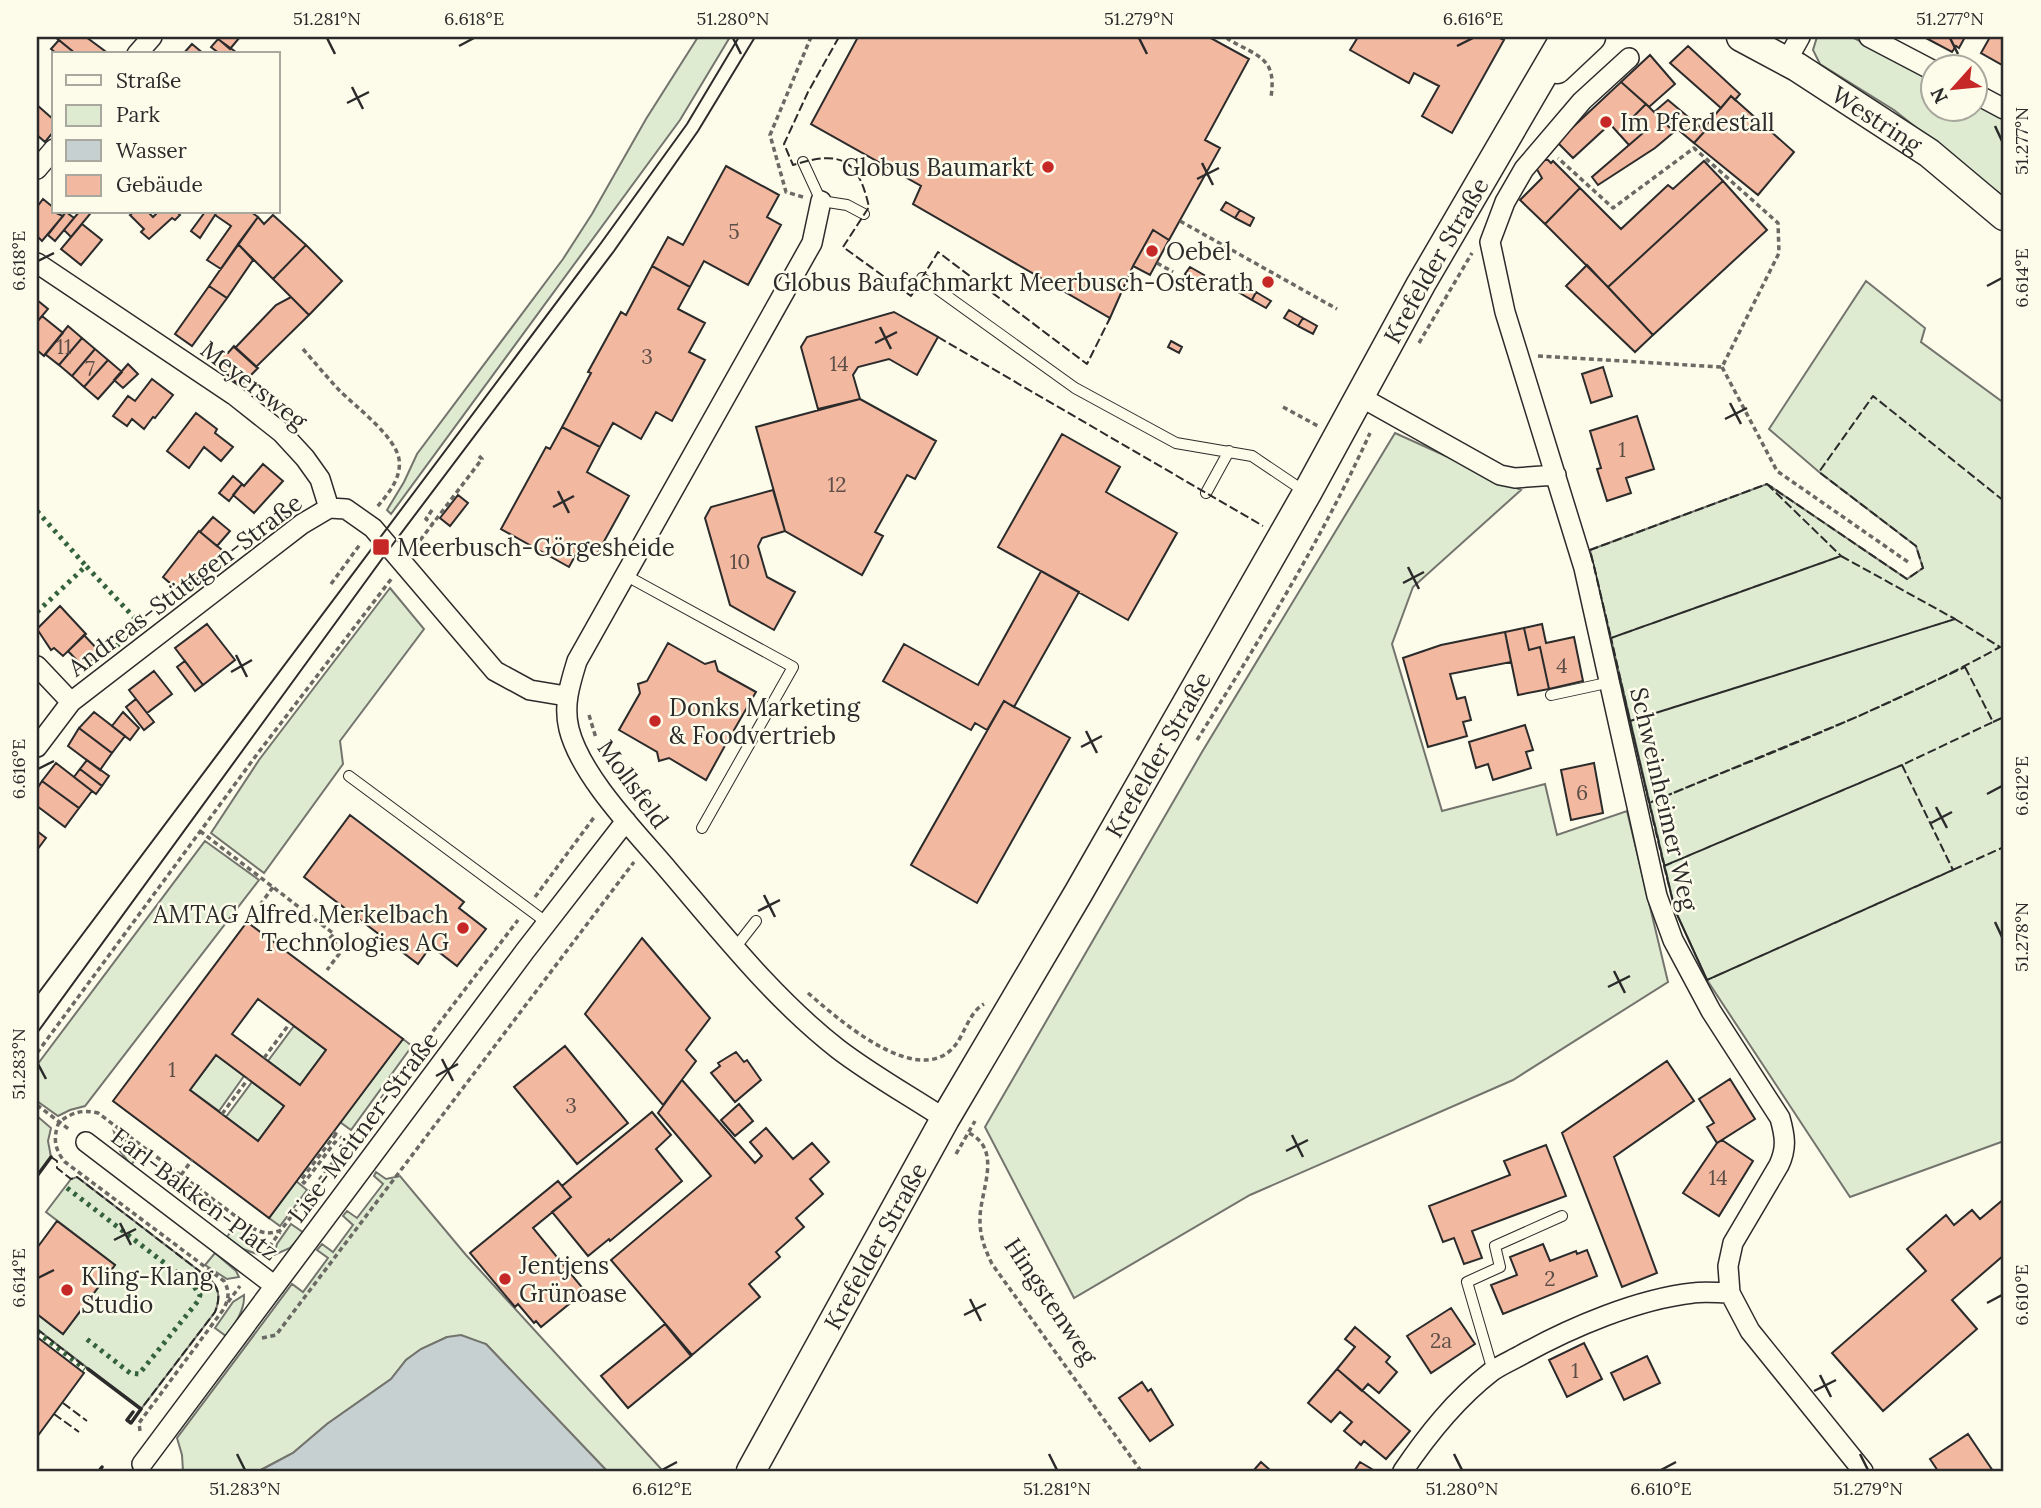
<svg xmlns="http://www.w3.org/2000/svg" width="2041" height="1508" font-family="Lora,serif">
	<rect width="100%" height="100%" fill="#fdfbea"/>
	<!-- green -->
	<path fill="#deebd1" stroke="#74746e" stroke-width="2" d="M698,37H730L680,120L391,514L387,510L404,482L417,454L563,259L592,214L646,119Z
		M1817,37H1852L1932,78V108H1974L1975,100L2004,116V197L1894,110L1820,64L1813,50Z
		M1866,281L1925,328L1921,342L2004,403V1141L1850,1197L1707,980L1675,910L1590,550L1767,484L1907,579L1923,568L1916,546L1819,472L1769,429Z
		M1395,433L1521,490L1413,587L1392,644L1442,811L1545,784L1557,835L1627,811L1668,982L1513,1080L1250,1195L1074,1298L985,1127L1202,752Z
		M390,588L424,629L340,741L343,764L264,873L211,833L259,760Z
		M205,841L259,880L85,1106L70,1110L58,1116L37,1101V1065Z
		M294,1026L326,1050L300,1085L268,1061Z
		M403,1039L412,1046L351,1130L340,1122Z
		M216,1055L244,1076L219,1111L190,1090Z
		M252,1082L284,1106L258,1141L226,1117Z
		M37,1116L51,1128L48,1141L51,1157L37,1176Z
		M114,1132L141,1152L131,1165L120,1151Z
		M376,1172L386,1179L400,1176L466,1255L663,1471H607L486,1344L447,1337L421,1349L406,1360L391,1379L327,1424L293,1453L259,1471H183L182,1455L177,1438L292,1284L303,1292L328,1258L317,1250L322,1244L333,1252L353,1225L343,1216L347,1211L357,1218L383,1184L374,1176Z
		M77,1177L211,1280C220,1290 220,1299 215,1312L141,1409L37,1329V1314L63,1334L115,1265L46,1212L71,1179Z
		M296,1181L307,1190L280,1226L269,1218Z
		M236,1224L255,1240L257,1254L243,1249L227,1237Z
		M291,1224L304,1233L290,1248L274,1255L277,1244Z
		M215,1253L236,1271L239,1277L227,1279L205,1265Z
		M244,1295C245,1310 235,1324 226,1336L215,1328L233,1302Z"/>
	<!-- water -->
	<path fill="#c7d0d0" stroke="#74746e" stroke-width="2" d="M461,1335L486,1344L607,1471H259L293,1453L327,1424L391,1379L406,1360L421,1349L447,1337Z"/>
	<!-- building -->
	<path fill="#f2b8a0" stroke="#2b2b2b" stroke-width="2" fill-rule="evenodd" d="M55,37H86L109,54H76Z
		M216,37H240L230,49Z
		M858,37H1209L1249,59L1205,140L1220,148L1169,240L1153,230L1133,266L1110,318L913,204L921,186L811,124Z
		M1358,37H1498L1504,40L1452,133L1422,116L1439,86L1414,73L1409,83L1350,50Z
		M1924,37H1965L1959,48L1956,46L1952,52Z
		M1990,37H2004V66L1981,53Z
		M218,39L236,52L234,54H220L211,47Z
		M59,40L76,54H57L51,49Z
		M192,44L204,54H183Z
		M1688,46L1740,94L1735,100L1731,96L1721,108L1670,63Z
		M1650,55L1675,84L1649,107L1621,82Z
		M1621,82L1646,104L1631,119L1643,133L1629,145L1610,124L1573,158L1557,142Z
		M1731,96L1794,152L1758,195L1694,143L1705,131L1702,130Z
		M1668,100L1705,131L1694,143L1669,122L1667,125L1654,112Z
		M1646,104L1674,132L1655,148L1598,185L1592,177L1643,133L1631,119Z
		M37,105L54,120V131L45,142L37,135Z
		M1542,160H1548L1551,163L1553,161L1580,188L1545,224L1520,200L1542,178L1535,166Z
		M1704,161L1723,181L1608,287L1545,224L1580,188L1621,229L1668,185L1673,189Z
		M726,166L779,195L767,217L781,225L748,285L704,261L690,287L652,266L668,237L683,245Z
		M1723,181L1767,230L1653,335L1608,287Z
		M43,199L54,208V212L63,216L42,241L37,236V207Z
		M1226,202L1240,210L1235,218L1221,210Z
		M1240,210L1254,218L1250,226L1235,218Z
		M66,212L74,218L55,241L48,235Z
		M79,212H87L90,214L71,237L64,230Z
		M134,212H148L153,217L158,212H177L180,215L175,220L172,218L149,239L141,232L144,229L130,215Z
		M205,212H217L200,238L191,231Z
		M217,212H251L258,217L221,269L207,260L231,226L215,215Z
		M273,215L306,245L273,279L238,244L258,217L264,224Z
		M82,224L102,240L81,265L61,249Z
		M1153,230L1169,240L1150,275L1133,266Z
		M238,244L253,260L227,298L209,286Z
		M306,245L342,281L309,315L273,279Z
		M1587,265L1653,335L1635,352L1566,286Z
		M652,266L690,287L678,309L705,323L689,352L705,360L672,421L656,412L641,439L613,423L600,447L562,427L591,373L588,372L621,312L626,315Z
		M1190,267L1204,275L1199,282L1185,274Z
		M1242,285L1256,292L1252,300L1238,292Z
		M209,286L227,298L192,346L175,334Z
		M1256,292L1271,301L1266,308L1252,300Z
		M291,297L309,315L256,367L235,348L276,305Z
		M37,300L48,309L37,322Z
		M1289,310L1303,318L1298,326L1284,318Z
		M894,312L938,337L917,375L889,359L858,367L853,375L860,399L818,409L801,347L807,337Z
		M42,316L63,333L44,356L37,350V322Z
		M1303,318L1317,326L1313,334L1298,326Z
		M68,326L82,338L59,365L45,354Z
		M82,338L95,349L72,376L59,365Z
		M1171,341L1182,347L1179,353L1168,347Z
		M234,346L258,368L240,386L213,361L224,350L228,353Z
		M95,349L108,360L84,387L72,376Z
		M108,360L122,372L98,399L84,387Z
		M128,364L138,374L123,388L114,380Z
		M1603,367L1612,396L1591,403L1582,374Z
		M152,379L173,395L155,418L153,417L144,429L132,419L127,426L113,416L128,396L135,401Z
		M860,399L936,441L915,479L907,475L875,532L883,536L862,575L785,531L756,427Z
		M196,413L217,429L215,433L233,447L221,461L204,447L189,468L167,451Z
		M1637,416L1654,469L1626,478L1631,493L1607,501L1597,469L1601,468L1590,431Z
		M562,427L600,447L587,472L629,496L596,556L580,547L569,567L501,529L546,447L550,449Z
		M1062,434L1120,467L1106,492L1177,533L1128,620L998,547Z
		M263,464L283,481L254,513L233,495L242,484L244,486Z
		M233,476L242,484L229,501L219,493Z
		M773,490L785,531L762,538L758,546L767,577L795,592L774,630L730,605L705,518L711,507Z
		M458,495L468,503L450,526L440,518Z
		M213,517L230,531L217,546L200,532Z
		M199,531L222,550L205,575L203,572L192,585L186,580L178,590L163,577Z
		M1041,571L1079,592L1014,707L1004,701L987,730L975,723L971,730L883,681L904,644L978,685Z
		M60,606L86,634L63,656L54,648L51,650L37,629Z
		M207,624L235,660L203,685L175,648Z
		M1542,624L1546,643L1574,637L1583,681L1549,689L1540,647L1529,650L1524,628Z
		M1524,628L1529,650L1540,647L1549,689L1518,695L1505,632Z
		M1505,632L1511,662L1450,674L1457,699L1465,697L1471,720L1463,722L1467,736L1428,747L1403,658L1441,645Z
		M84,635L100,652L84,668L68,651Z
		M668,643L705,664L715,661L718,671L756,692L734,730L737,739L727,742L706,780L669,758L659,761L657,752L619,730L640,693L638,684L647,681Z
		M185,661L203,685L195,691L177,667Z
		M154,671L172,694L147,713L129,690Z
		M136,699L154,722L144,730L126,707Z
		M1004,701L1070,738L977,903L911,865Z
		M94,712L125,736L112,753L79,728Z
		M123,712L139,728L130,740L112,726Z
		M1525,725L1533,750L1526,752L1531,768L1493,780L1488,764L1476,768L1469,742Z
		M79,728L112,753L100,770L68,746Z
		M87,760L109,776L102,786L80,769Z
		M56,763L92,791L79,808L42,781Z
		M1594,763L1603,813L1571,820L1561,770Z
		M80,769L102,786L96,794L74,777Z
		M42,781L79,808L65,827L37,806V789Z
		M350,815L464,902L459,908L486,929L457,966L431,946L418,964L304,877Z
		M37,831L46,838L37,850Z
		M247,922L403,1039L269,1218L113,1101ZM258,999L326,1050L300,1085L232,1034ZM216,1055L284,1106L258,1141L190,1090Z
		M642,938L710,1018L686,1050L696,1061L663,1105L585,1014Z
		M565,1046L628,1123L577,1164L514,1087Z
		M736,1052L744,1062L747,1060L761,1080L735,1102L711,1073L720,1066L718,1063Z
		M1667,1061L1694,1101L1614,1157L1657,1273L1622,1287L1562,1133Z
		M1730,1079L1755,1119L1717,1143L1707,1127L1714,1123L1699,1099Z
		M682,1080L755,1163L762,1156L750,1142L766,1128L793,1159L812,1143L829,1162L810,1179L823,1194L796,1218L804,1227L776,1252L780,1257L749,1284L760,1297L692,1355L611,1260L711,1176L658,1113Z
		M739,1104L753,1121L735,1136L721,1120Z
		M652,1112L671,1135L656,1149L682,1181L610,1241L609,1239L588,1256L552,1212L571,1197L562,1186Z
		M1722,1140L1753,1161L1719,1216L1683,1193L1717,1143Z
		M1546,1145L1566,1196L1472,1231L1482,1258L1464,1264L1454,1238L1443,1242L1429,1206L1510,1175L1504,1161Z
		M558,1181L571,1197L533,1228L585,1291L541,1327L536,1321L534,1323L518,1304L515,1307L470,1253Z
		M2004,1199V1255L1952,1300L1977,1329L1883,1411L1832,1353L1926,1271L1907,1249L1946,1215L1954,1225L1972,1210L1980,1219Z
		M57,1221L115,1265L63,1334L37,1314V1248Z
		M1543,1244L1550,1261L1576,1251L1577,1254L1587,1250L1597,1276L1503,1314L1491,1285L1517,1275L1510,1257Z
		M1451,1308L1475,1344L1431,1373L1407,1336Z
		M665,1324L691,1356L628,1408L601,1376Z
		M1355,1327L1390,1357L1386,1362L1397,1372L1379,1393L1368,1384L1362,1391L1337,1369L1355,1347L1345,1339Z
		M37,1337L84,1373L37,1437Z
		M1584,1343L1602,1379L1567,1397L1549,1360Z
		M1647,1356L1660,1383L1624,1400L1611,1373Z
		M1337,1369L1410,1431L1386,1459L1364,1441L1361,1445L1344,1431L1352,1422L1340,1412L1331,1422L1308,1403Z
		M1142,1382L1148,1391L1151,1389L1173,1425L1150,1441L1119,1398Z
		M1968,1434L1993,1471H1938L1930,1459Z
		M1261,1462L1271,1471H1253Z
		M1360,1462L1375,1471H1354Z"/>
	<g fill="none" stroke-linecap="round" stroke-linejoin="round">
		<!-- lane casing -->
		<g stroke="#2b2b2b" stroke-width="12">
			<path id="lane" d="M803,162L821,201L847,205L864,214
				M922,278L1075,388L1176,443L1252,456L1304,491
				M1206,493L1229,451
				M625,575L793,667L702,828
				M1551,695L1611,682
				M349,776L546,922
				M735,948L756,921
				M1493,1371L1467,1282L1500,1267L1495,1246L1562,1216"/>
		</g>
		<!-- street casing -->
		<g stroke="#2b2b2b" stroke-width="22">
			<path id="street" d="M1869,37L1932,70
				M137,54L152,37
				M1629,58L1582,101L1524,169L1505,202L1490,242L1505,312L1584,568L1657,896L1673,940L1711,1011L1780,1118C1785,1136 1787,1148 1779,1165L1733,1243L1728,1266L1730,1293L1750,1331L1863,1471
				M1786,62L1800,37
				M1974,93L2004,109
				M37,169L54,149
				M821,201L812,243L577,661C570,684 563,705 569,729C581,777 637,833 669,871C722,933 774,999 838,1049C872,1075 910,1096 945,1119
				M37,263L234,395L282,433L305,458L320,479L329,508L346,509L373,528L495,671L530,690L566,696
				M1359,396L1500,475L1515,478L1556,475
				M37,666L71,702
				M37,747L71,702L302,524L329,508
				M86,1142L275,1286
				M142,1464L525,951L626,821
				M1403,1471C1428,1434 1455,1400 1491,1372C1500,1365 1513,1360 1523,1354C1572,1327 1638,1299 1693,1293C1705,1291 1718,1293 1730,1293"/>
		</g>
		<!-- secondary casing -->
		<g stroke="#2b2b2b" stroke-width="31">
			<g id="secondary">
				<path id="s1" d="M1741,37L1797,67L1929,153L2004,216"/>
				<path d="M1557,69L1591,37"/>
				<path id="s2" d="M751,1471L945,1119L1079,892L1307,493L1421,284L1565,37"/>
			</g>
		</g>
		<!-- path -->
		<path stroke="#6a6964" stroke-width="3.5" stroke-dasharray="5 3.5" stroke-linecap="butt" d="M1229,37L1228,39C1258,57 1277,57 1271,97
			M803,197L786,192L770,135L811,37
			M1180,221L1337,309
			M1157,263L1173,272
			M1419,343L1472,253
			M303,349C315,363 327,377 339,390C356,407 395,436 399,459C402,478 388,494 377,507
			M1538,356L1722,367L1779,253L1778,223L1694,148L1613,208L1558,158
			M1722,367L1777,471L1908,562
			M1283,407L1318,426
			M432,510L426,519L433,524
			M415,547L482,459L479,456
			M331,584L361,543
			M589,715L596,738
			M1197,740C1259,641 1322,539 1370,433
			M200,831L334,934L330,938L342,950L327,970
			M535,897L595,816
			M260,905L273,887
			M808,993C837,1018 915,1088 953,1048C965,1035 968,1013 984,1004
			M37,1053L255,757L392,578
			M264,1058L290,1023
			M37,1105L70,1130
			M222,1114L248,1079
			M333,1132L354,1147
			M969,1133C1004,1151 979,1192 980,1221C980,1237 985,1249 992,1264L1141,1471
			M336,1134L301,1180L304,1183L335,1142L344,1148
			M956,1154L975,1121
			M181,1175L192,1160
			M264,1254L280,1232
			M228,1302L240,1286
			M262,1338L276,1335L634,862
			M140,1431L139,1423L223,1310C229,1299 230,1292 224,1281L65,1162C54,1149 53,1137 59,1122C72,1113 81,1109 98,1113L246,1224C258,1232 268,1236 281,1230L518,920"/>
		<!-- lane -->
		<use href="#lane" stroke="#fdfbea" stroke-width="10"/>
		<!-- street -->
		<use href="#street" stroke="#fdfbea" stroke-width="19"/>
		<!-- secondary -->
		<use href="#secondary" stroke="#fdfbea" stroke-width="28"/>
		<!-- tram -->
		<path stroke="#2b2b2b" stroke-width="2" d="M37,995L601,243L687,124L739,37
			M37,1033L390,548L614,251L698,131L755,37"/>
		<!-- hedge -->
		<path stroke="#34623c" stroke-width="5" stroke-dasharray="3.5 5" stroke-linecap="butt" d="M37,511L86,566
			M37,612L86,566L142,626L86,670
			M67,1188L193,1285L200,1295L198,1301L139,1374L130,1373L84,1337
			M37,1332L85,1369"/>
		<!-- fence -->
		<path stroke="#2b2b2b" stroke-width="2" stroke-dasharray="9 3.5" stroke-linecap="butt" d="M839,37L808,92L784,144L793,165C840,150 858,158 869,207L843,247L911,296L938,252L1087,364L1110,318
			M938,337L1263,526
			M1767,484L1841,556L1611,638L1590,550Z
			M1841,556L1955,619L1630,721L1611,638Z
			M1599,587L1590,550L1767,484L1907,579L1923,568L1916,546L1819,472L1873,396L2004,501
			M1955,619L2000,647C1888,709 1767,754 1649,803L1630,721Z
			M1965,667L1993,722L1902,765L1664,866L1649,803L1859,716Z
			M1619,676L1675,910L1707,980L2004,847
			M1993,722L2004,717
			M1902,765L1953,870L1707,980L1675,910L1664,866Z
			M51,1157L57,1161V1168L71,1179L77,1177L211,1280C220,1290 220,1299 215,1312L141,1409
			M37,1329L88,1369
			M63,1403L87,1421
			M54,1414L79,1432"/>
		<!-- wall -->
		<path stroke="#2b2b2b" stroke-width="3.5" d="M37,1176L51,1157
			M88,1369L141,1409L131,1423L127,1420L133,1412
			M99,1471L102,1467"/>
	</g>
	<!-- ticks -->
	<path fill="none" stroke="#2b2b2b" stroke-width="2.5" d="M327,38L335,54M733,38L741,54M1139,38L1147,54M1950,38L1958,54M459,46L474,38M1457,46L1473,38M352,87L363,109M347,103L369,92M1995,126L2002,141M1202,163L1213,185M1197,179L1219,168M38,261L54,253M1987,286L2002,278M880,327L891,349M875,343L897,332M1730,403L1741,424M1725,419L1747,408M558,491L569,513M553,507L574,496M1408,567L1419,589M1403,583L1424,572M236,655L247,677M231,672L252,660M1086,731L1097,753M1081,747L1102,736M38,769L54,761M1987,794L2002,786M1936,807L1947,828M1931,823L1952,812M764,895L775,917M758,911L780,900M1995,922L2002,937M1614,971L1625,993M1608,987L1630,976M442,1059L453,1081M38,1064L46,1079M436,1076L458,1064M1292,1135L1303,1157M1286,1151L1308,1140M120,1223L131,1245M114,1240L136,1229M38,1278L54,1270M970,1299L981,1321M1987,1303L2002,1295M964,1315L986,1304M1820,1375L1831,1397M1814,1391L1836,1380M237,1454L245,1470M1049,1454L1057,1470M1454,1454L1462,1470M1860,1454L1868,1470M662,1470L677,1462M1661,1470L1676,1462"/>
	<!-- markers -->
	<g fill="#c62828" stroke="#fdfbea" stroke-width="2.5">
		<circle cx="1606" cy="122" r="7"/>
		<circle cx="1048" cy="167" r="7"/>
		<circle cx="1152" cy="251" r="7"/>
		<circle cx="1268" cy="282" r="7"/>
		<rect x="372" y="538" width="18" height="18" rx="3.5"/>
		<circle cx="655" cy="721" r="7"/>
		<circle cx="463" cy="928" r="7"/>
		<circle cx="505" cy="1279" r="7"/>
		<circle cx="67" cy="1290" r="7"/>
	</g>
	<g text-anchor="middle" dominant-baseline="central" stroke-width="5" stroke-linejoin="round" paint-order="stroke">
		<!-- number labels -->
		<g font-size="21" fill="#5d4e48">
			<text x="734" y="231">5</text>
			<text x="64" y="346">11</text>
			<text x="647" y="356">3</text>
			<text x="839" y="363">14</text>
			<text x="90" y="368">7</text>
			<text x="1622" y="449">1</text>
			<text x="837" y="484">12</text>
			<text x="740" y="561">10</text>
			<text x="1562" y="665">4</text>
			<text x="1582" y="792">6</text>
			<text x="172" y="1069">1</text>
			<text x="571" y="1105">3</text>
			<text x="1718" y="1177">14</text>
			<text x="1550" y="1278">2</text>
			<text x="1441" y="1340">2a</text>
			<text x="1575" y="1370">1</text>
		</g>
		<!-- street labels -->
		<g font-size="24" fill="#2b2b2b" stroke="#fdfbea">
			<text stroke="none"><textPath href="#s1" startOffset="159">Westring</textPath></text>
			<text stroke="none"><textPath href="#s2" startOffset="1391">Krefelder Straße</textPath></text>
			<text transform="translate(254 385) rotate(38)">Meyersweg</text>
			<text transform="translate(185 585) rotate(-37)">Andreas-Stüttgen-Straße</text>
			<text stroke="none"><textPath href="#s2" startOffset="824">Krefelder Straße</textPath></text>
			<text transform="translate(633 784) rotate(54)">Mollsfeld</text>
			<text transform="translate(1664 799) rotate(77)">Schweinheimer Weg</text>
			<text transform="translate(363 1127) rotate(-53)">Lise-Meitner-Straße</text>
			<text transform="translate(195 1194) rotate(37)">Earl-Bakken-Platz</text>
			<text stroke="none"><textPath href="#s2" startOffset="257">Krefelder Straße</textPath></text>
			<text transform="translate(1051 1301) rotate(56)">Hingstenweg</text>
		</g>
		<!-- poi labels -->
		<g font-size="24" fill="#2b2b2b" stroke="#fdfbea" text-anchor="start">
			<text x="1620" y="122">Im Pferdestall</text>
			<text x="1034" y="167" text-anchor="end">Globus Baumarkt</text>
			<text x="1166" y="251">Oebel</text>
			<text x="1254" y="282" text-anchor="end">Globus Baufachmarkt Meerbusch-Osterath</text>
			<text x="397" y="547">Meerbusch-Görgesheide</text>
			<text x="669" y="707">Donks Marketing<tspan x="669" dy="28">&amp; Foodvertrieb</tspan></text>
			<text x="449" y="914" text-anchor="end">AMTAG Alfred Merkelbach<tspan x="449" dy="28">Technologies AG</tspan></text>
			<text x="519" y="1265">Jentjens<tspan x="519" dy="28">Grünoase</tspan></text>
			<text x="81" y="1276">Kling-Klang<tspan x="81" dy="28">Studio</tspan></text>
		</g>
	</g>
	<!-- border -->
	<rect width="2041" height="1508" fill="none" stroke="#fdfbea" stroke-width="77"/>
	<!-- legend -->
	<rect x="52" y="52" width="228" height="161" fill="#fdfbea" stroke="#a9a89e" stroke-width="2"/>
	<rect x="66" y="75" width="35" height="10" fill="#fdfbea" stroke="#a9a89e" stroke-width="2"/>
	<text x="116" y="88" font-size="21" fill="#2b2b2b">Straße</text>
	<rect x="66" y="105" width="35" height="21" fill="#deebd1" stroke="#a9a89e" stroke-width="2"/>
	<text x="116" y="122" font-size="21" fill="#2b2b2b">Park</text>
	<rect x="66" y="140" width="35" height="21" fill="#c7d0d0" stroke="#a9a89e" stroke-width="2"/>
	<text x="116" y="158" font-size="21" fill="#2b2b2b">Wasser</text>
	<rect x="66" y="175" width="35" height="21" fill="#f2b8a0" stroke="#a9a89e" stroke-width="2"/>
	<text x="116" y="192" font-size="21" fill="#2b2b2b">Gebäude</text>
	<!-- north arrow -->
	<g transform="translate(1954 88) rotate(243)"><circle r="33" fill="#fdfbea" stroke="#a9a89e" stroke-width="2"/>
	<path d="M0-5L12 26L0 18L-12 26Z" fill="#c62828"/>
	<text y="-10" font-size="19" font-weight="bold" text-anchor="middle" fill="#2b2b2b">N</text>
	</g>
	<rect x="38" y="38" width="1964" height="1432" fill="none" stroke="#2b2b2b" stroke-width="2.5"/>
	<g font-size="18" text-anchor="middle" fill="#2b2b2b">
		<text x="327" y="25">51.281°N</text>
		<text x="474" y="25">6.618°E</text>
		<text x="733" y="25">51.280°N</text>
		<text x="1139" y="25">51.279°N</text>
		<text x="1473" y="25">6.616°E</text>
		<text x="1950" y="25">51.277°N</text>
		<text transform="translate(2022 141) rotate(-90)" y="6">51.277°N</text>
		<text transform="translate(19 261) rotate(-90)" y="6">6.618°E</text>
		<text transform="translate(2022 278) rotate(-90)" y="6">6.614°E</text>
		<text transform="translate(19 769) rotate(-90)" y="6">6.616°E</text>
		<text transform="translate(2022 786) rotate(-90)" y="6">6.612°E</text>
		<text transform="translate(2022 937) rotate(-90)" y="6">51.278°N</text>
		<text transform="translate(19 1064) rotate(-90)" y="6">51.283°N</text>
		<text transform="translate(19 1278) rotate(-90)" y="6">6.614°E</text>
		<text transform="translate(2022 1295) rotate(-90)" y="6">6.610°E</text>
		<text x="245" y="1495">51.283°N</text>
		<text x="662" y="1495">6.612°E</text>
		<text x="1057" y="1495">51.281°N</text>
		<text x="1462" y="1495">51.280°N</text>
		<text x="1661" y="1495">6.610°E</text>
		<text x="1868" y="1495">51.279°N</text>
	</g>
</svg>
